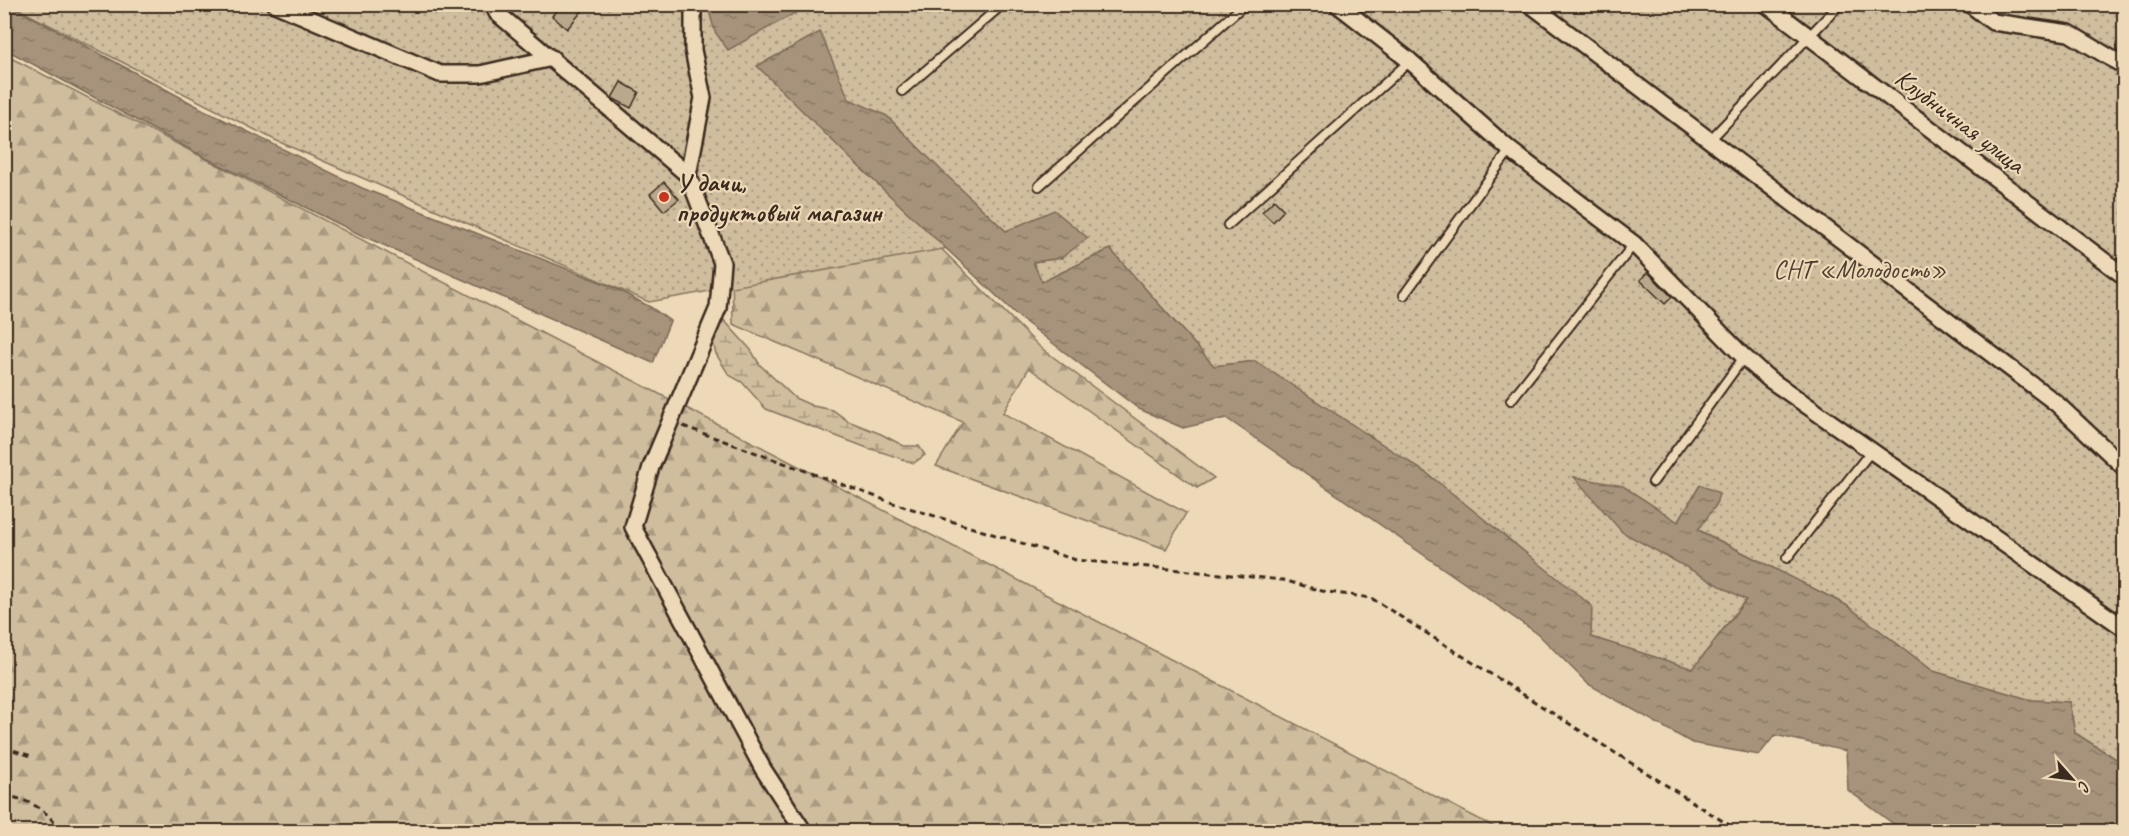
<svg xmlns="http://www.w3.org/2000/svg" width="2129" height="836" font-family="Caveat,sans-serif">
	<defs>
		<pattern id="forest-firs" width="22" height="20" patternUnits="userSpaceOnUse" patternTransform="scale(1.5)"><rect width="22" height="20" fill="#d0bd9e"/><path d="M5 1l3.5 6h-7zM16 11l3.5 6h-7z" fill="#aa9a80"/></pattern>
		<pattern id="wetland-marsh" width="20" height="14" patternUnits="userSpaceOnUse" patternTransform="scale(1.5)"><rect width="20" height="14" fill="#d0bd9e"/><path d="M1 5h8M5 5V1M11 12h8M15 12V8" fill="none" stroke="#aa9a80"/></pattern>
		<pattern id="park-dots" width="8" height="8" patternUnits="userSpaceOnUse" patternTransform="scale(1.5)"><rect width="8" height="8" fill="#d0bd9e"/><path d="M2 2h.1M6 6h.1" fill="none" stroke="#aa9a80" stroke-width="1.8" stroke-linecap="round"/></pattern>
		<pattern id="water-ripples" width="26" height="14" patternUnits="userSpaceOnUse" patternTransform="scale(1.5)"><rect width="26" height="14" fill="#a7937b"/><path d="M2 4q2-2 4 0t4 0M15 11q2-2 4 0t4 0" fill="none" stroke="#897864"/></pattern>
	</defs>
	<rect width="100%" height="100%" fill="#edd9b7"/>
	<filter id="ink" filterUnits="userSpaceOnUse"><feTurbulence type="fractalNoise" baseFrequency=".0167" numOctaves="2"/><feDisplacementMap in="SourceGraphic" scale="12" xChannelSelector="R" yChannelSelector="G"/><feConvolveMatrix kernelMatrix="1 2 1 2 8 2 1 2 1" color-interpolation-filters="sRGB"/></filter>
	<g filter="url(#ink)">
		<!-- forest -->
		<path fill="url(#forest-firs)" stroke="#86745e" stroke-width="1.5" d="M710,19L1040,347L1214,478L1197,488L1029,368L1003,413L1186,513L1166,549L936,466L963,422L733,324L731,213Z
			M4,55L21,63L1502,831H5Z"/>
		<!-- wetland -->
		<path fill="url(#wetland-marsh)" stroke="#86745e" stroke-width="1.5" d="M722,318L751,350L760,365L795,398L813,406L833,410L848,421L881,434L904,446H919L925,455L914,463C898,459 886,452 870,449L766,409L742,382L729,375L716,354L713,342L716,328Z"/>
		<!-- park -->
		<path fill="url(#park-dots)" stroke="#86745e" stroke-width="1.5" d="M10,5H2124V764L2075,733L2069,702L2031,700L1933,671L1846,605L1697,529L1716,505L1700,485L1678,522L1623,532L1746,599L1693,669L1591,637L1255,361L1214,366L1110,249L1042,282L1033,262L1061,258L1006,231L976,243L649,302L277,141Z"/>
		<!-- water -->
		<path fill="url(#water-ripples)" stroke="#7c6956" stroke-width="1.5" d="M791,4L797,12L728,50L715,32L709,11L716,5Z
			M4,5H10L204,110L362,188L613,287L652,308L670,321L653,363L363,236L206,158L5,49Z
			M820,32L849,99L887,116L942,171L1006,231L1054,210L1088,238L1061,258L1033,262L1042,282L1110,249L1214,366L1255,361L1428,474L1592,606L1591,637L1693,669L1746,600L1622,532L1574,477L1623,486L1678,522L1700,485L1719,493L1716,505L1698,530L1846,605L1933,671L2031,700L2069,702L2075,733L2124,764V831H1903L1848,790L1846,751L1775,735L1759,755L1692,743L1588,684L1538,634L1226,418L1183,428L1139,409L1020,318L853,161L757,66Z"/>
		<!-- building -->
		<path fill="#bba88c" stroke="#3b2a1e" stroke-width="1.5" d="M562,4H576L583,10L567,29L552,16Z
			M621,82L639,92L631,108L612,98Z
			M664,182L679,199L664,211L650,194Z
			M1274,200L1284,210L1273,222L1262,212Z
			M1648,272L1672,297L1665,304L1640,280Z"/>
		<g fill="none" stroke-linecap="round" stroke-linejoin="round">
			<!-- lane casing -->
			<g stroke="#3b2a1e" stroke-width="12">
				<path id="lane" d="M902,91L1003,4
					M1709,141L1840,4
					M1039,186L1245,4
					M1228,225L1410,61
					M1404,295L1510,150
					M1511,400L1634,244
					M1653,482L1744,357
					M1787,558L1872,450"/>
			</g>
			<!-- street casing -->
			<g stroke="#3b2a1e" stroke-width="20">
				<path id="street" d="M275,4L440,74H480L552,58
					M493,4L497,13L688,175L722,263L718,308L651,467L633,527L763,769L804,832
					M1337,4L1410,61L1510,150L1634,244L1744,357L1769,379L2124,628
					M1530,4L2056,403L2124,467
					M1766,4L2124,276
					M1970,4L1993,22L2069,33L2124,66
					M688,175L703,98L693,50V4"/>
			</g>
			<!-- path -->
			<path stroke="#3b2a1e" stroke-width="3" stroke-dasharray="6 4.5" stroke-linecap="butt" d="M683,426L893,503L1076,560L1283,580L1322,591L1371,598L1740,832
				M4,747L31,756
				M4,795C27,800 49,808 59,832"/>
			<!-- lane -->
			<use href="#lane" stroke="#edd9b7" stroke-width="8"/>
			<!-- street -->
			<use href="#street" stroke="#edd9b7" stroke-width="15"/>
		</g>
	</g>
	<!-- markers -->
	<circle fill="#c8321e" stroke="#edd9b7" stroke-width="2" cx="664" cy="197" r="6"/>
	<g text-anchor="middle" dominant-baseline="central" stroke-width="4.5" stroke-linejoin="round" paint-order="stroke">
		<!-- street labels -->
		<g font-size="26" fill="#3b2a1e" stroke="#edd9b7">
			<text transform="translate(1960 121) rotate(37)">Клубничная улица</text>
		</g>
		<!-- poi labels -->
		<g font-size="26" font-weight="bold" fill="#3b2a1e" stroke="#edd9b7" text-anchor="start">
			<text x="676" y="182">У дачи,<tspan x="676" dy="30">продуктовый магазин</tspan></text>
		</g>
		<!-- park labels -->
		<g font-size="26" fill="#514031" stroke="#edd9b7">
			<text x="1860" y="269">СНТ «Молодость»</text>
		</g>
	</g>
	<!-- margin -->
	<rect width="2129" height="836" fill="none" stroke="#edd9b7" stroke-width="24"/>
	<rect x="12" y="12" width="2105" height="812" fill="none" stroke="#3b2a1e" stroke-width="2" filter="url(#ink)"/>
	<!-- north arrow -->
	<g transform="translate(2072 779) rotate(118)" stroke="#edd9b7" stroke-width="4.5" paint-order="stroke">
	<path d="M0-4.5L10 22L0 15L-10 22Z" fill="#3b2a1e"/>
	<text y="-9" font-size="16" font-weight="bold" text-anchor="middle" fill="#3b2a1e">С</text>
	</g>
</svg>
